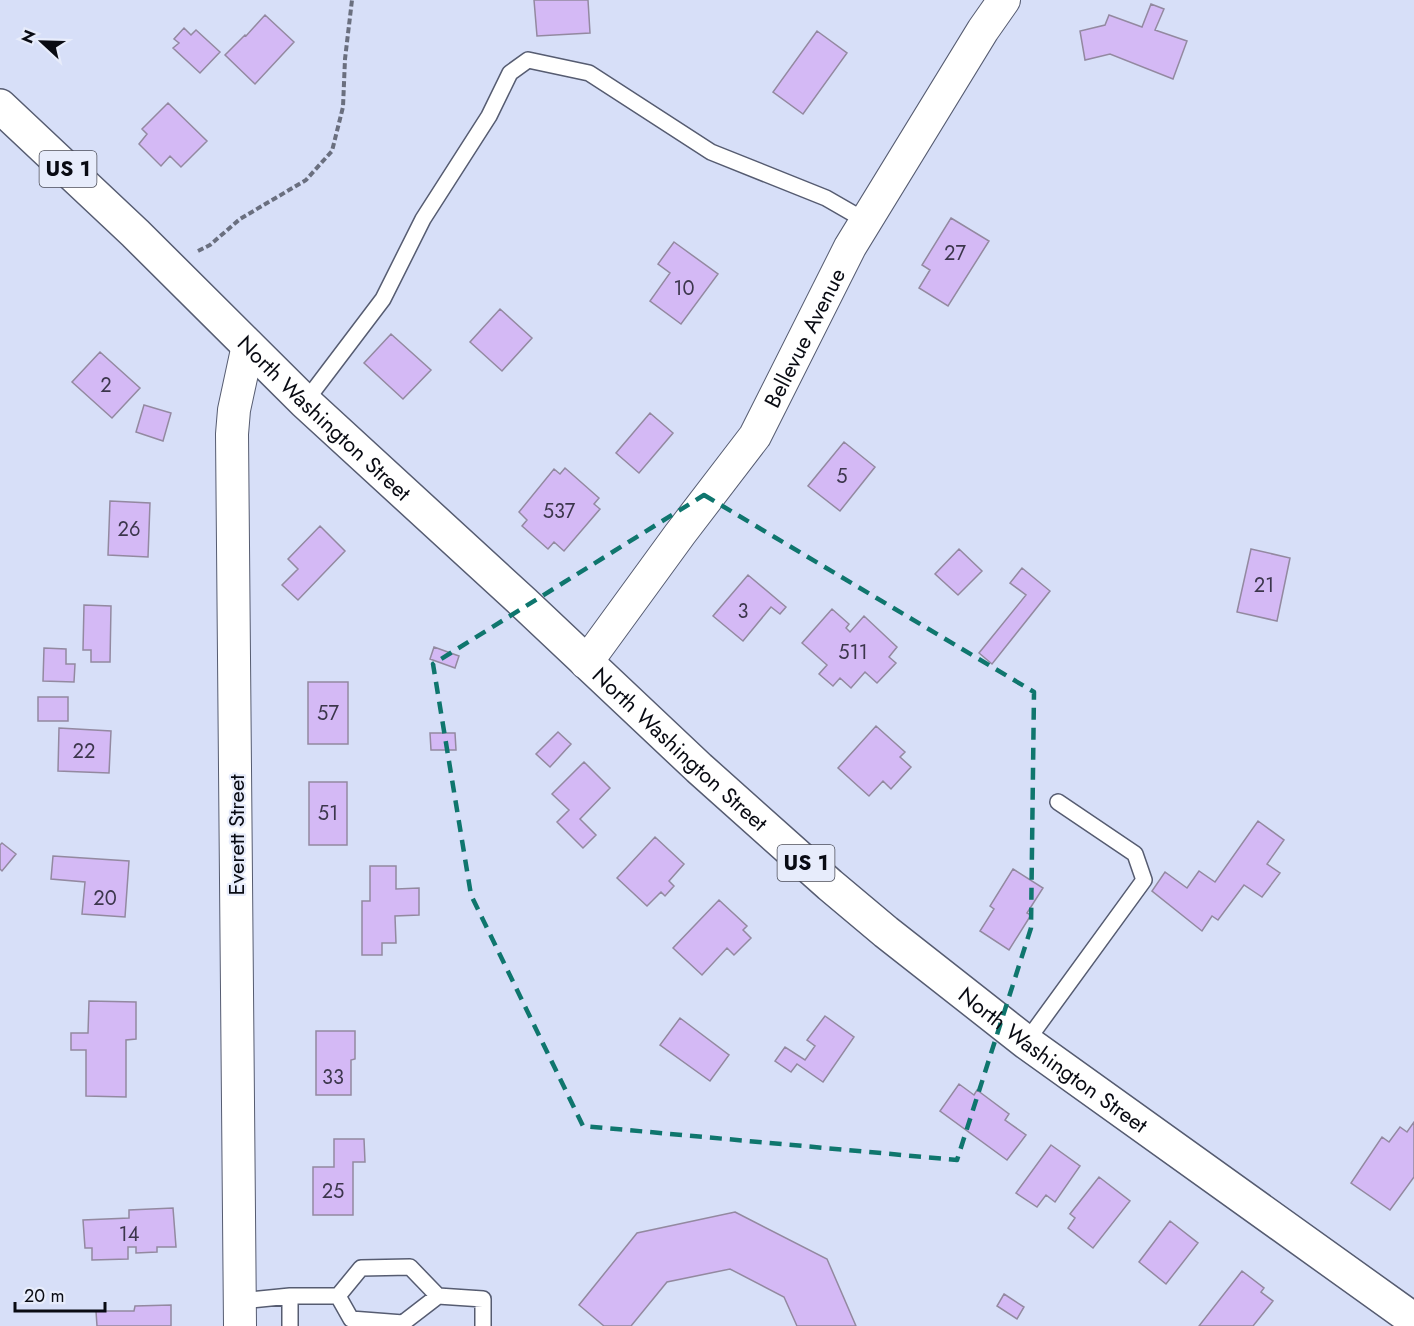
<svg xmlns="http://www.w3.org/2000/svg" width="1414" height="1326" font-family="Jost,sans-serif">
	<rect width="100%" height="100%" fill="#d7dff8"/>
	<!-- building -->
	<path fill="#d4b9f5" stroke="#9389a0" stroke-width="1.5" d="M534,0H588L590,33L537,36Z
		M1151,4L1164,9L1155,30L1187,41L1173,79L1110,54L1085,60L1080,31L1105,25L1109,15L1142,27Z
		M265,15L294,42L255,84L225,55L245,35L246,36Z
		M184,28L191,35L196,30L220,52L200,73L173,48L179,43L174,39Z
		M817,31L847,53L803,114L773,92Z
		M168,103L207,141L181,167L170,156L161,166L139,144L147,134L142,129Z
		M951,218L989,241L948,306L919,288L930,270L922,265Z
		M674,242L718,274L681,324L650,301L670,273L658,264Z
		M500,309L532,338L502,371L470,342Z
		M391,334L431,370L403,399L364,363Z
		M100,352L140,388L112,418L72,382Z
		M144,405L171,413L163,441L136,432Z
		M650,413L673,433L639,473L616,453Z
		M844,442L875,467L840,511L808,486Z
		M565,468L599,498L594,504L600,509L564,551L554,542L548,549L522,526L527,520L519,512L554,469L560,474Z
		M110,501L150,503L148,557L108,555Z
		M320,526L345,551L298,600L282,585L298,569L288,559Z
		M959,549L982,571L958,595L935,574Z
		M1251,549L1290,558L1277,621L1237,612Z
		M1022,568L1050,591L992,664L979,653L1026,595L1010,583Z
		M748,575L786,607L780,614L771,607L743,641L713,616Z
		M84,605L111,606L110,662H91V650H83Z
		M832,609L849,624L846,628L850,632L864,616L897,647L889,657L896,663L877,683L865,672L851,688L840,678L833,686L819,674L827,665L802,643Z
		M434,647L459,656L455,668L430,659Z
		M44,648L66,649V664H75L74,682L43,681Z
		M308,682H348V744H308Z
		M38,697H68V721H38Z
		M876,726L905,752L900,757L911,767L891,789L883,781L869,796L838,768Z
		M59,728L111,731L109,773L58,771Z
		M558,732L571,744L550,767L536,754Z
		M430,733H455L456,750H431Z
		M584,762L610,788L580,819L596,835L583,848L557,822L569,810L552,794Z
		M309,782H347V845H309Z
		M1258,821L1284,840L1267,864L1280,873L1262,897L1244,885L1218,920L1212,916L1202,931L1152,891L1165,872L1187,888L1199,871L1215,882Z
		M655,837L684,864L669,881L674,886L665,896L661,892L647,906L617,878Z
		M2,843L16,854L2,871L0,869V845Z
		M53,856L129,861L125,917L82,914L85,882L51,879Z
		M370,866H396V889L419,888V915L395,916L396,943H382V955H362V901H370Z
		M1013,869L1043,888L1027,913L1031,915L1009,950L980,931L994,909L990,906Z
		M719,900L747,926L743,930L751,938L734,955L727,948L702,975L673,948Z
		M89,1001L136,1002V1039L126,1040V1097L86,1096V1050H71V1033H88Z
		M825,1016L854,1037L823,1082L797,1064L791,1072L775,1061L785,1047L805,1060L815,1046L807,1040Z
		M680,1018L729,1055L710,1081L660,1045Z
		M316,1031H355V1059L351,1060V1095H316Z
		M959,1084L974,1095L977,1090L1009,1114L1005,1120L1026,1135L1007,1160L940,1111Z
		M1414,1122V1177L1390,1210L1351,1183L1382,1137L1389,1142L1400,1127L1407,1132Z
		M334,1139H364L365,1162H353V1215H313V1167H334Z
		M1051,1145L1080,1166L1055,1202L1046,1195L1037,1207L1016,1193Z
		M1099,1177L1130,1201L1093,1248L1068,1228L1075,1218L1070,1214Z
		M173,1208L176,1247H157V1252L136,1253V1247H128V1259L92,1260V1248H85L83,1220L129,1218V1210Z
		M735,1212L827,1259L856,1326H797L784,1297L730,1269L667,1282L631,1326H604L579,1305L637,1233Z
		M1170,1221L1198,1243L1166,1284L1139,1262Z
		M1242,1271L1264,1288L1261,1292L1273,1301L1253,1326H1199Z
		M1004,1294L1024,1307L1017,1319L997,1306Z
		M171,1305V1326H97L96,1311H134L135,1306Z"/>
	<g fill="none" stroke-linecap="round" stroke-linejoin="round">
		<!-- service casing -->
		<g stroke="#565c71" stroke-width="18">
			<path id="service" d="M305,402L383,299L423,219L489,116L510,73L528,60L589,73L711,152L826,198L866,221
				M1026,1042L1144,880L1135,854L1058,802
				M338,1296L351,1319L403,1323L438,1296L483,1299V1326
				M338,1296L361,1268L410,1267L438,1296
				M240,1301L290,1296H338
				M290,1326V1296"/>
		</g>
		<!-- minor casing -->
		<g stroke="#565c71" stroke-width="34">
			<g id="minor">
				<path id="s1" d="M586,663L680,534L755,436L850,247L983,30L1004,0"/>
				<path d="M240,1326L232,434L234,410L248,345"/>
			</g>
		</g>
		<!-- primary casing -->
		<g stroke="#565c71" stroke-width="36">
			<g id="primary">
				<path id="s2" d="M0,106L135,233L305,402L524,603L699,768L830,885L886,932L1026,1042L1414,1320"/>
			</g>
		</g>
		<!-- path -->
		<path stroke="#6a6f7f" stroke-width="4" stroke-dasharray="6 3" stroke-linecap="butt" d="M198,251L210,245L240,219L306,180L332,151L343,107L345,59L352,0"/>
		<!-- service -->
		<use href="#service" stroke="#fff" stroke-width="15"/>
		<!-- minor -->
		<use href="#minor" stroke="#fff" stroke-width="32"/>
		<!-- primary -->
		<use href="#primary" stroke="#fff" stroke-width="33"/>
	</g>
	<!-- marked area -->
	<path fill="none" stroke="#0f766e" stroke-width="4.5" stroke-dasharray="12 8" stroke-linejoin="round" d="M704,495L1034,692L1031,928L957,1160L583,1126L471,895L433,664Z"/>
	<g text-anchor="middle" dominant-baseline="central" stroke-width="4.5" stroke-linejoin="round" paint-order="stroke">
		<!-- number labels -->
		<g font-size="20" fill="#3c364c">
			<text x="955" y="253">27</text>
			<text x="684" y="288">10</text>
			<text x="106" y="385">2</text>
			<text x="842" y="476">5</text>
			<text x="559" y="511">537</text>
			<text x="129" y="529">26</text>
			<text x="1264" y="585">21</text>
			<text x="743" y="611">3</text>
			<text x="853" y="652">511</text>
			<text x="328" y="713">57</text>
			<text x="84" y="751">22</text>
			<text x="328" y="813">51</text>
			<text x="105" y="898">20</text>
			<text x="333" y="1077">33</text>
			<text x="333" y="1191">25</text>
			<text x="129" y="1234">14</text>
		</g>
		<!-- shield labels -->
		<g fill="#e7ecfb" stroke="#4c4e59" stroke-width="1.5">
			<rect x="39.5" y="151" width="57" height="36" rx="4.5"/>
			<rect x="777.5" y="845" width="57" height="36" rx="4.5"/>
		</g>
		<g font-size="21" font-weight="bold" fill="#090b13">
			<text x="68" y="169">US 1</text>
			<text x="806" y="863">US 1</text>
		</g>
		<!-- street labels -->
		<g font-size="22" fill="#090b13" stroke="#e7ecfb">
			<text stroke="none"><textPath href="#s1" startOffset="393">Bellevue Avenue</textPath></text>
			<text stroke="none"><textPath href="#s2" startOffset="450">North Washington Street</textPath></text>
			<text stroke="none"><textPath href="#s2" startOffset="936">North Washington Street</textPath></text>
			<text transform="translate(236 835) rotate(-90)">Everett Street</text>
			<text stroke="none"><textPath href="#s2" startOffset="1422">North Washington Street</textPath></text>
		</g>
	</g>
	<!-- north arrow -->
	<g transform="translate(42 42) rotate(292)" stroke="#e7ecfb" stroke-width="4.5" paint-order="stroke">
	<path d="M0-4.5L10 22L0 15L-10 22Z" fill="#090b13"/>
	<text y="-9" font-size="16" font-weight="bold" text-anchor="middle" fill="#090b13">N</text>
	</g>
	<!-- scale -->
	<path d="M15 1302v9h90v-9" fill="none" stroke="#090b13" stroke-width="3"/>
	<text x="24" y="1302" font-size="18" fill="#090b13" stroke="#e7ecfb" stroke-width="4.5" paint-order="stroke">20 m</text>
</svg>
